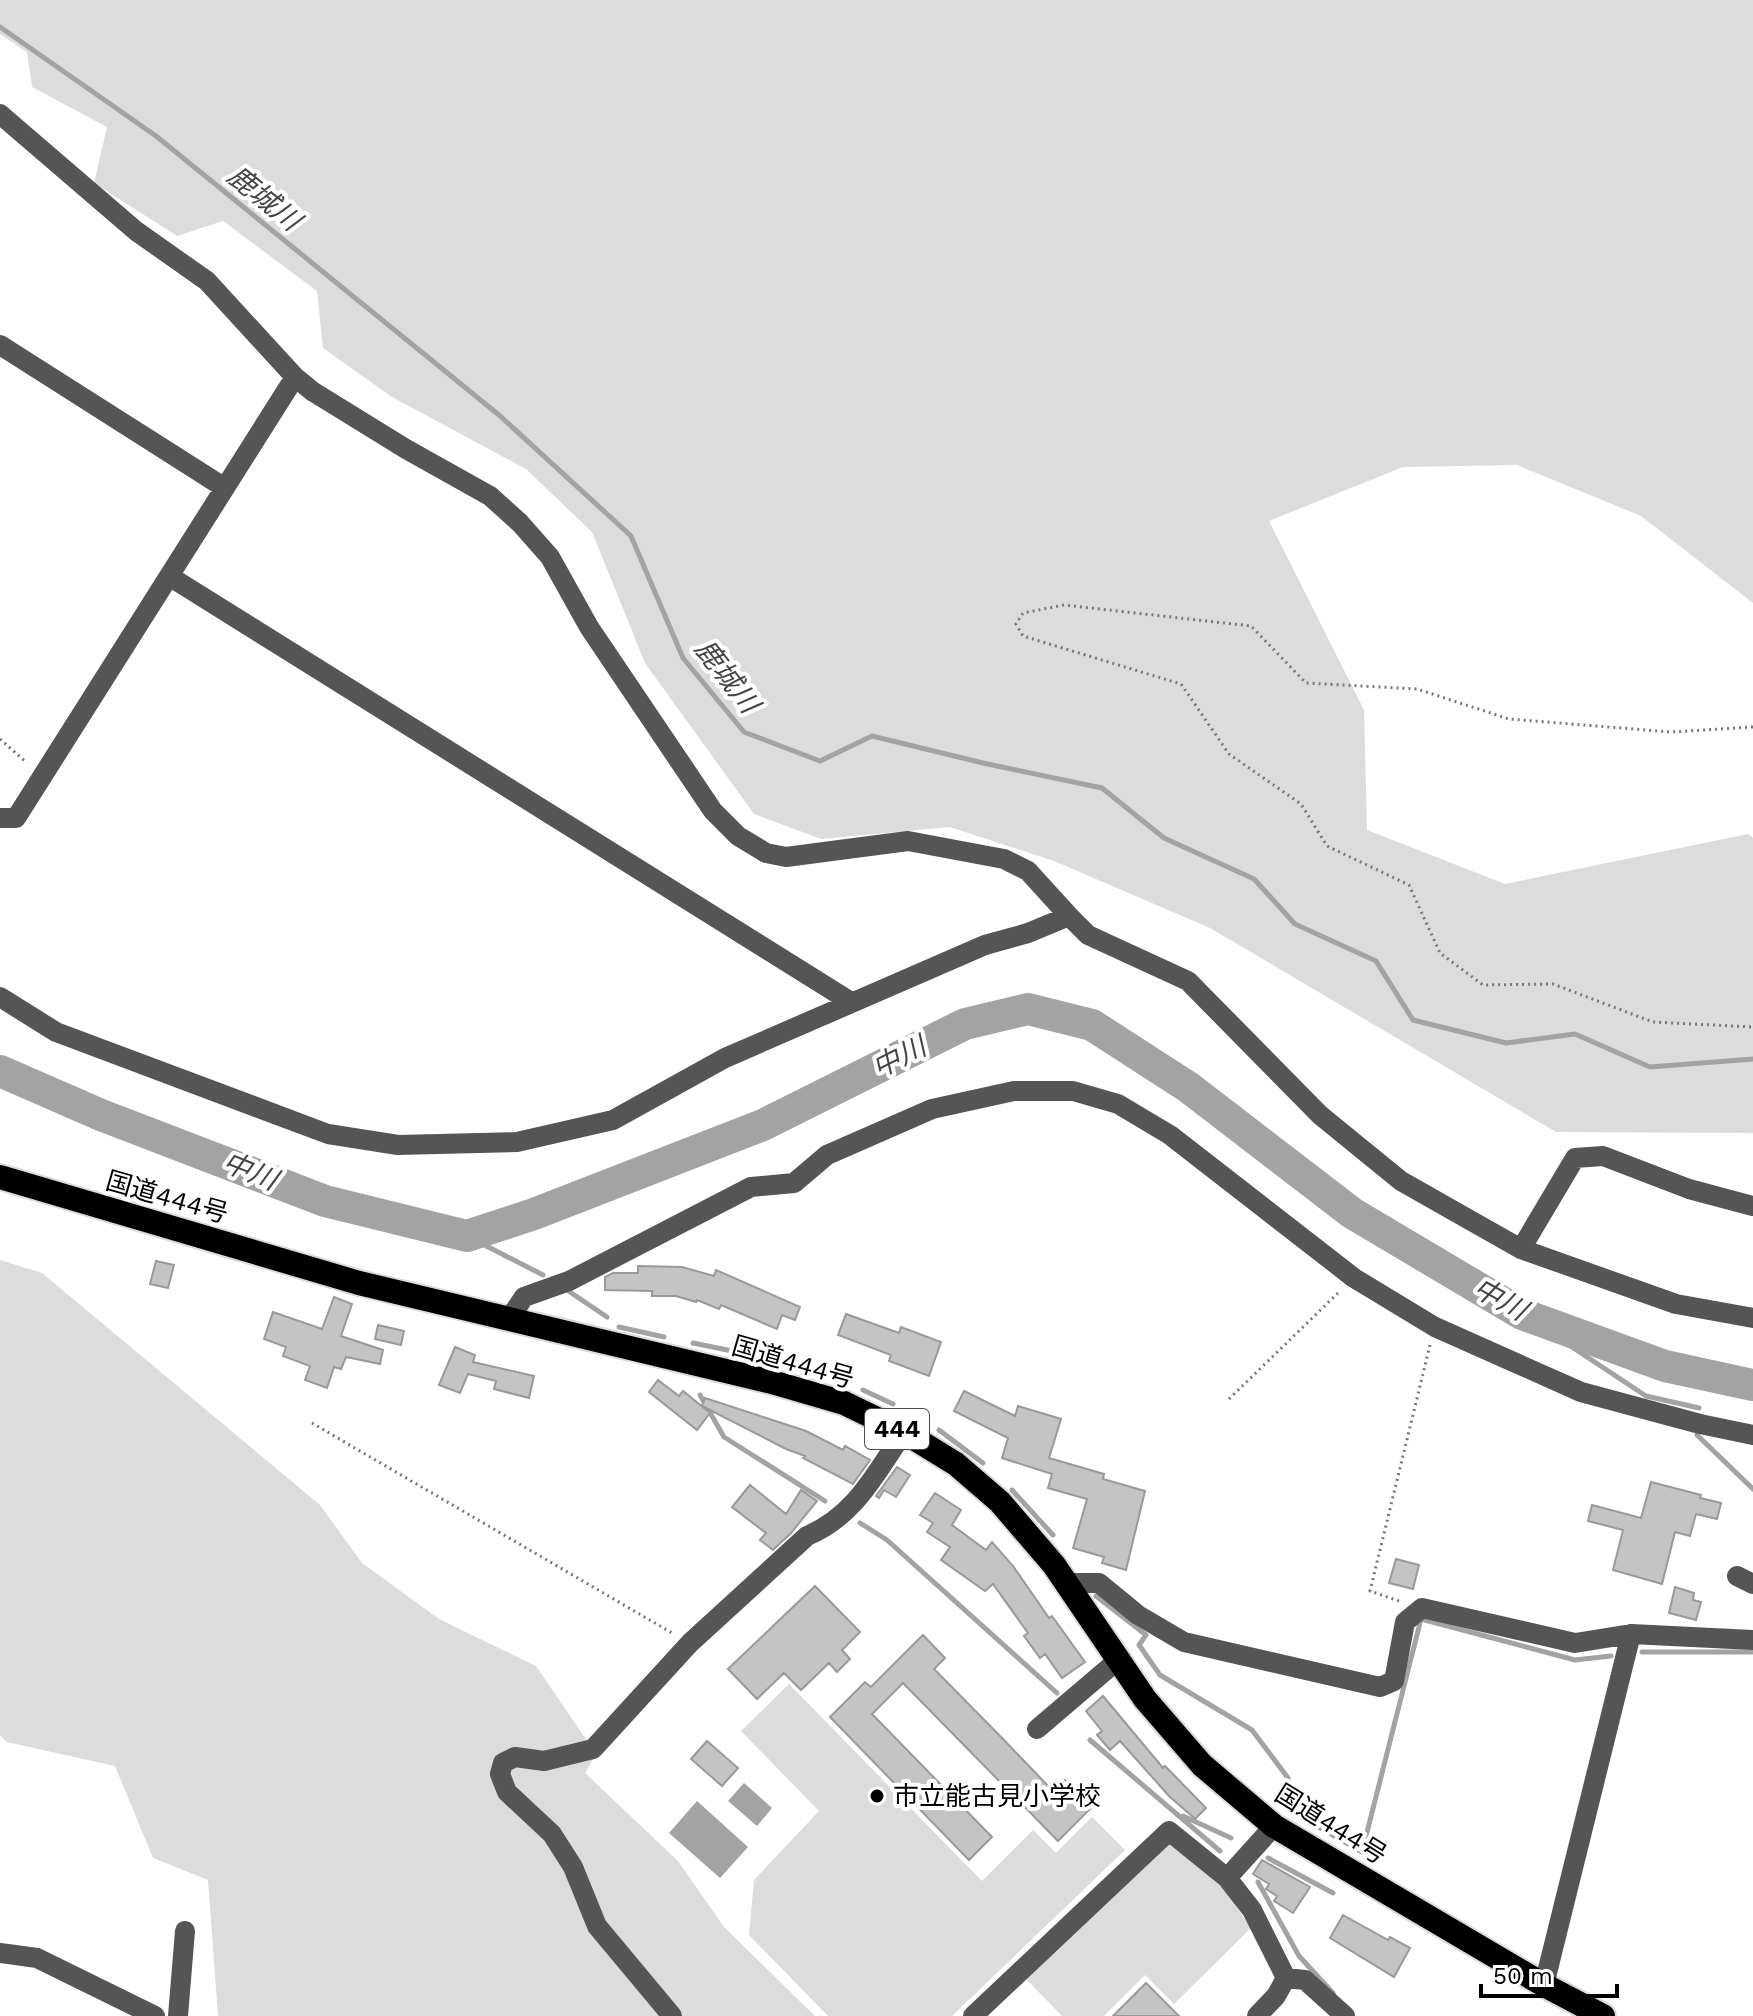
<svg xmlns="http://www.w3.org/2000/svg" width="1753" height="2016" font-family="'Work Sans','Noto Sans JP',sans-serif">
	<rect width="100%" height="100%" fill="#fff"/>
	<!-- green -->
	<path fill="#dcdcdc" d="M0,0H1753V603L1641,516L1517,465L1403,467L1269,521L1364,710L1367,830L1505,884L1748,834L1753,838V1133L1556,1132L1210,928L1054,861L950,827L821,839L754,814L645,663L592,532L526,469L392,397L323,348L317,291L223,221L177,236L94,183L107,127L32,87L27,52L0,34Z
		M0,1260L42,1273L320,1505L362,1563L439,1619L536,1666L596,1754L585,1773L678,1861L724,1927L815,2016H218L208,1880L153,1858L115,1766L7,1742L0,1735Z
		M789,1684L982,1881L1033,1830L1056,1853L1092,1817L1125,1850L952,2016H828L749,1935L754,1880L819,1811L741,1731Z
		M1169,1840L1226,1891L1251,1928L1174,2004L1145,1975L1104,2016H1062L1023,1976Z"/>
	<!-- water -->
	<path fill="#a3a3a3" d="M744,1783L772,1808L757,1826L728,1801Z
		M697,1801L748,1847L720,1878L669,1833Z"/>
	<g fill="none" stroke-linecap="round" stroke-linejoin="round">
		<!-- stream -->
		<path stroke="#a3a3a3" stroke-width="5" d="M0,27L156,136L499,415L631,536L683,658L744,732L820,761L872,736L983,763L1102,788L1164,838L1254,879L1295,924L1376,961L1413,1020L1506,1043L1575,1034L1650,1067L1753,1059
			M0,1078L4,1074
			M467,1236L543,1275
			M567,1290L607,1317
			M1522,1314L1646,1396L1699,1408
			M619,1327L664,1337
			M693,1343L742,1353
			M772,1360L841,1381
			M863,1390L893,1404
			M700,1395L724,1437L825,1501
			M939,1430L983,1463
			M1697,1435L1753,1489
			M1012,1490L1053,1535
			M860,1523L887,1540L1057,1693
			M1096,1596L1146,1635L1139,1645L1160,1675L1252,1730L1288,1778L1286,1808L1362,1852L1421,1619L1575,1660L1611,1656
			M1642,1652H1753
			M1090,1740L1220,1851
			M1183,1816L1231,1838
			M1268,1858L1333,1893
			M1258,1882L1299,1956L1333,1993"/>
		<!-- river -->
		<path stroke="#a3a3a3" stroke-width="32" d="M0,1071L101,1115L325,1201L467,1236L534,1214L763,1125L965,1024L1028,1009L1092,1025L1188,1087L1352,1213L1522,1314L1665,1366L1753,1385"/>
	</g>
	<!-- building -->
	<path fill="#c4c4c4" stroke="#999" stroke-width="2" d="M156,1261L174,1265L168,1288L150,1284Z
		M638,1266L682,1267L714,1276L716,1270L800,1307L795,1320L782,1315L777,1329L721,1305L719,1309L697,1300L696,1302L676,1296H652V1291L605,1290V1277L613,1273H638Z
		M334,1297L352,1304L341,1336L383,1350L380,1364L346,1357L341,1369L334,1367L327,1388L305,1380L310,1366L283,1356L286,1347L264,1339L273,1312L322,1329Z
		M846,1314L899,1333L901,1327L941,1342L929,1376L889,1361L891,1355L838,1335Z
		M378,1325L404,1331L401,1345L375,1339Z
		M455,1347L475,1355L473,1362L534,1376L529,1398L494,1389L496,1381L468,1374L460,1393L439,1385Z
		M658,1380L679,1396L683,1391L710,1413L697,1430L649,1392Z
		M964,1391L1015,1416L1018,1406L1061,1419L1049,1458L1104,1474L1103,1479L1145,1491L1126,1570L1102,1563L1104,1557L1073,1548L1087,1499L1048,1488L1052,1474L1002,1458L1008,1438L954,1411Z
		M705,1398L806,1431L843,1450L845,1446L870,1460L853,1484L803,1458L805,1456L786,1449L702,1406Z
		M897,1467L910,1475L896,1497L884,1490L879,1498L876,1496Z
		M1651,1482L1701,1495L1700,1498L1721,1503L1717,1519L1696,1514L1690,1536L1675,1532L1662,1584L1613,1570L1623,1530L1588,1521L1592,1505L1641,1518Z
		M750,1485L786,1514L801,1490L817,1501L791,1533L773,1550L760,1540L766,1533L732,1507Z
		M935,1493L961,1510L952,1525L986,1550L992,1542L1013,1566L1049,1618L1052,1616L1085,1662L1062,1678L1045,1654L1040,1658L1024,1636L1028,1633L993,1584L985,1591L941,1560L950,1547L927,1532L933,1523L920,1515Z
		M1396,1559L1419,1565L1413,1589L1389,1583Z
		M815,1586L860,1632L842,1650L850,1659L837,1672L829,1663L801,1690L784,1673L757,1699L728,1669Z
		M1675,1587L1694,1593L1693,1600L1701,1602L1696,1620L1669,1613Z
		M923,1635L945,1658L934,1669L1004,1740L1051,1789L1065,1780L1091,1808L1058,1841L903,1683L872,1714L992,1837L969,1860L830,1717L865,1682L871,1687Z
		M1103,1696L1163,1768L1165,1766L1206,1808L1195,1819L1169,1796L1120,1741L1110,1750L1097,1735L1102,1731L1086,1711Z
		M707,1741L738,1768L722,1786L691,1759Z
		M1262,1860L1310,1887L1293,1913L1274,1901L1277,1896L1266,1889L1269,1884L1253,1874Z
		M1343,1915L1388,1940L1390,1937L1410,1948L1394,1977L1330,1938Z
		M1146,1983L1179,2016H1113Z"/>
	<g fill="none" stroke-linecap="round" stroke-linejoin="round">
		<!-- highway casing -->
		<g stroke="#dbdbdb" stroke-width="28">
			<path id="highway" d="M0,1177L359,1283L772,1382L844,1403L904,1432L956,1464L1000,1502L1054,1565L1145,1699L1202,1765L1274,1826L1544,1985L1603,2016"/>
		</g>
		<!-- path -->
		<path stroke="#777" stroke-width="3" stroke-dasharray="2 4" stroke-linecap="butt" d="M1753,727L1671,732L1509,719L1417,689L1306,683L1251,626L1064,605L1023,613L1016,624L1023,636L1181,684L1229,754L1301,804L1327,846L1409,885L1440,953L1483,985L1553,984L1653,1022L1753,1027
			M0,739L27,763
			M1229,1399L1340,1291
			M312,1423L672,1633
			M1399,1601L1370,1591L1430,1345"/>
		<!-- minor -->
		<path stroke="#555" stroke-width="20" d="M0,114L136,231L207,281L295,377L312,391L406,449L490,496L520,523L550,557L589,627L713,811L738,836L766,853L786,857L908,841L1004,859L1028,871L1069,916
			M0,345L225,488
			M169,576L851,1002
			M0,818H16L295,377
			M0,997L56,1032L328,1134L398,1145L517,1142L613,1120L725,1058L985,945L1028,933L1069,916L1088,935L1188,981L1320,1115L1401,1181L1521,1249L1676,1304L1753,1318
			M1521,1249L1575,1158L1603,1156L1689,1189L1753,1206
			M509,1319L524,1297L569,1281L751,1187L794,1183L827,1155L932,1109L1014,1091H1073L1118,1104L1170,1135L1354,1278L1435,1327L1581,1392L1700,1424L1753,1435
			M1737,1576L1753,1584
			M1066,1583H1099L1138,1615L1184,1642L1380,1687L1394,1681L1405,1622L1422,1608L1575,1643L1631,1634L1753,1640
			M1037,1729L1118,1660
			M0,1953L37,1958L155,2016
			M1286,1978L1305,1980L1345,2016
			M1544,1985L1631,1634
			M178,2016L185,1931
			M672,2016L597,1926L573,1867L552,1834L507,1792L500,1774L503,1763L515,1757L544,1761L593,1749L690,1643L807,1536C855,1516 875,1474 904,1432
			M973,2016L1169,1831L1227,1878
			M1257,2016L1276,1996L1286,1978L1252,1910L1227,1878L1274,1826"/>
		<!-- highway -->
		<use href="#highway" stroke="#000" stroke-width="24"/>
	</g>
	<!-- markers -->
	<circle fill="#000" stroke="#fff" stroke-width="3" cx="877" cy="1796" r="8"/>
	<g text-anchor="middle" dominant-baseline="central" stroke-width="8" stroke-linejoin="round" paint-order="stroke">
		<!-- shield labels -->
		<rect fill="#fff" stroke="#4c4c4c" stroke-width="2" x="865" y="1409" width="64" height="40" rx="6"/>
		<g font-size="24" font-weight="bold" fill="#000">
			<text x="897" y="1429">444</text>
		</g>
		<!-- street labels -->
		<g font-size="26" fill="#000" stroke="#fff">
			<text transform="translate(167 1197) rotate(16)">国道444号</text>
			<text transform="translate(793 1362) rotate(16)">国道444号</text>
			<text transform="translate(1331 1824) rotate(32)">国道444号</text>
		</g>
		<!-- poi labels -->
		<g font-size="26" fill="#000" stroke="#fff" text-anchor="start">
			<text x="893" y="1796">市立能古見小学校</text>
		</g>
		<!-- water labels -->
		<g font-size="28" font-style="italic" fill="#444" stroke="#fff">
			<text transform="translate(264 198) rotate(39)">鹿城川</text>
			<text transform="translate(727 676) rotate(52)">鹿城川</text>
			<text transform="translate(899 1057) rotate(-27)">中川</text>
			<text transform="translate(250 1171) rotate(22)">中川</text>
			<text transform="translate(1500 1299) rotate(29)">中川</text>
		</g>
	</g>
	<!-- scale -->
	<path d="M1481 1984v12h136v-12" fill="none" stroke="#000000" stroke-width="4"/>
	<text x="1493" y="1984" font-size="24" fill="#000000" stroke="#ffffff" stroke-width="6" paint-order="stroke">50 m</text>
</svg>
